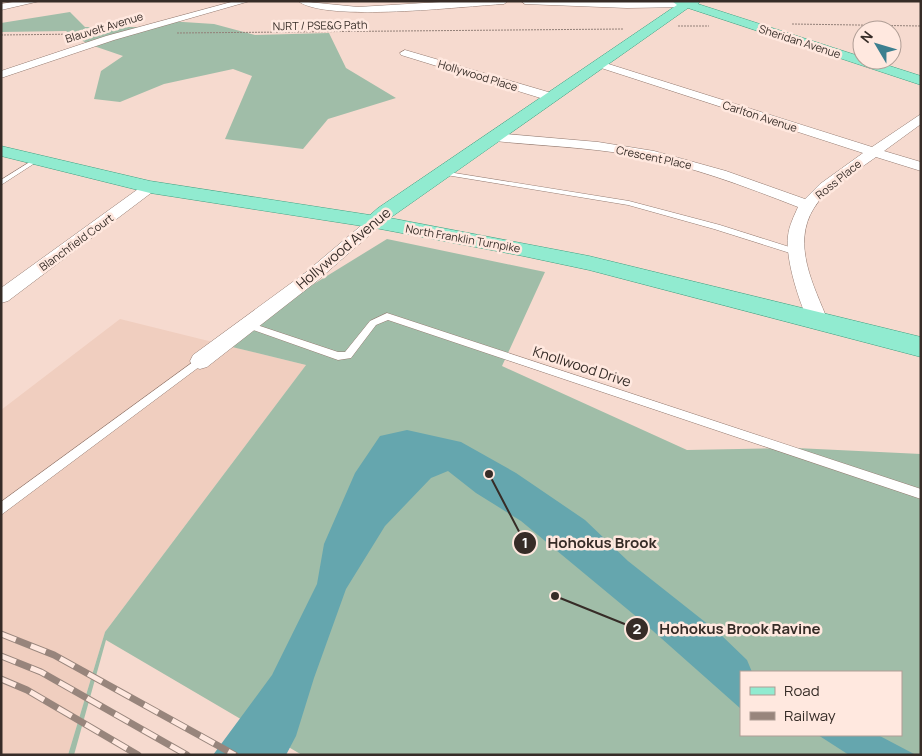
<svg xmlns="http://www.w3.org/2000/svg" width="922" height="756" font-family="Manrope,sans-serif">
	<rect width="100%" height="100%" fill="#f6dacf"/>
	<!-- built -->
	<path fill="#f0cebf" d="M120,319L306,365L105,632L68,755H1V410Z"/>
	<!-- green -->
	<path fill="#a0bda8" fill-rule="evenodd" d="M70,12L85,27H139L168,21L214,24L255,35L329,33L346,68L396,98L328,119L303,149L225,139L252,76L233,69L164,84L120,102L94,99L101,71L123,56L88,44L66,31L1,32V23Z
		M387,239L545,272L502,366L687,450L796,448L921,454V755H302L106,640L74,755H68L105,632L306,365L232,347L309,287ZM741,672H901V735H741Z"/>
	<!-- water -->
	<path fill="#65a6ae" d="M407,430L461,442L516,473L585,520L628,561L719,633L747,660L752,672H741V709L644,623L521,521L476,493L448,471L431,478L385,526L346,589L314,678L296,736L286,755H213L272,675L317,584L324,544L355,473L380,436Z
		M818,735H878L916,755H849Z"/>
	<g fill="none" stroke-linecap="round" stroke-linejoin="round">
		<!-- lane casing -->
		<g stroke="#957c72" stroke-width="1">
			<path id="lane" d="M33,160L38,161L1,185V180Z
				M442,171L629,201L720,225L799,250L800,252L799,254H793L714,229L628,205L440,174L439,173Z
				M387,313L921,489V499L388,320L376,325L351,358L338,360L245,327L243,325L248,322L338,352H345L370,321Z
				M200,357L205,361L203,364L1,515V502Z"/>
		</g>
		<!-- street casing -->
		<g stroke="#957c72" stroke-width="1">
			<path id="street" d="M19,1H40L1,10V4Z
				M235,1H250L114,40L1,78V71L106,36Z
				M298,1L358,7L457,1H508L504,4C464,6 326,23 298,1Z
				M521,1H686L690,4L686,7L627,8L525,4Z
				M405,50L555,94L557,97L551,101L547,100L401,55L400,53Z
				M599,61L872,147L921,114V124L884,151L921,162V171L876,157C856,172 827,186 814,208C791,244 814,286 828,321L825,326L818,328L811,326C800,306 785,259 788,236C789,226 794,216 798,207C744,186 689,165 631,155C586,147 540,146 495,141L488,137L495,133L598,142L654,151L726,171L805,199L820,184L863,153L595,66L594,64L595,62Z
				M150,183L155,184L157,187L155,190L8,301L1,303V288L145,184Z
				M375,217L381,219L383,222L381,225L317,281L207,367L200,369L193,367L190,361L193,355L305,273L369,219Z"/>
		</g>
		<!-- primary casing -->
		<g stroke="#41a081" stroke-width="1">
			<path id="primary" d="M672,1H700L698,4L862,57V60H871L921,76V85L688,8L390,218L589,256L921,337V357L589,270L523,256L375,228L150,193L1,156V146L150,181L370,215L378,208L677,5Z"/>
		</g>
		<!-- path -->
		<path stroke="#938078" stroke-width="1" stroke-dasharray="2 1" stroke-linecap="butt" d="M792,24L921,26
			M678,26H709
			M177,33L623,29
			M1,35L81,34"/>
		<!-- lane -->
		<use href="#lane" fill="#fff" fill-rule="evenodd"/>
		<!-- street -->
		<use href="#street" fill="#fff" fill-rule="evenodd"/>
		<!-- primary -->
		<use href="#primary" fill="#91ebd0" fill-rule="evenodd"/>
		<!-- rail casing -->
		<g stroke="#98857c" stroke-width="7">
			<path id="rail" d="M1,634L54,655L235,755
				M1,656L41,672L187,755
				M1,679L27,690L138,755"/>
		</g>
		<!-- rail -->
		<use href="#rail" stroke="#ffe8df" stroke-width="5" stroke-dasharray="16" stroke-linecap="butt"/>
	</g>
	<g text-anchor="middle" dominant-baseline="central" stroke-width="5" stroke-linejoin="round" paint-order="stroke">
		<!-- far-street labels -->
		<g font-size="11" fill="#362c27" stroke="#ffe8df">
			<text transform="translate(320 25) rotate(-1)">NJRT / PSE&amp;G Path</text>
			<text transform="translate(104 27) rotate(-17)">Blauvelt Avenue</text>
			<text transform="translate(800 41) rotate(18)">Sheridan Avenue</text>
			<text transform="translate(478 75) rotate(17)">Hollywood Place</text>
			<text transform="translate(760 116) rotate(18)">Carlton Avenue</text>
			<text transform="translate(654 157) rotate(12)">Crescent Place</text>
			<text transform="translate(838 179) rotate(-39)">Ross Place</text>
			<text transform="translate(463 238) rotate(10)">North Franklin Turnpike</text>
			<text transform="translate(76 242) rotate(-36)">Blanchfield Court</text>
		</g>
		<!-- street labels -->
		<g font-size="14" fill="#362c27" stroke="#ffe8df">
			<text transform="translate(343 248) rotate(-40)">Hollywood Avenue</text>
			<text transform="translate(582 366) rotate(18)">Knollwood Drive</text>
		</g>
	</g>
	<!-- callouts -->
	<path fill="none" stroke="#362c27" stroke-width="2" d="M489 474L525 543M555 596L637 629"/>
	<g fill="#362c27" stroke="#ffe8df" stroke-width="2">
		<circle cx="489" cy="474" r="5"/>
		<circle cx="555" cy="596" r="5"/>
		<circle cx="525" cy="543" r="12"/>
		<circle cx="637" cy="629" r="12"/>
	</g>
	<g font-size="15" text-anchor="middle" font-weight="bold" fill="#fff">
		<text x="525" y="548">1</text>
		<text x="637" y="634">2</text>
	</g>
	<g font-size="15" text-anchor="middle" font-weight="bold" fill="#362c27" stroke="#ffe8df" stroke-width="5" stroke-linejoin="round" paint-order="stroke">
		<text x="602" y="548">Hohokus Brook</text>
		<text x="740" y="634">Hohokus Brook Ravine</text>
	</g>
	<!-- border -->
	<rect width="922" height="756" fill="none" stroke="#362c27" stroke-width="5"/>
	<!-- legend -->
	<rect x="740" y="671" width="162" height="65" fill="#ffe8df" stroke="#af9d95"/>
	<rect x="750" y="687" width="25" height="8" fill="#91ebd0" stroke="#af9d95"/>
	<text x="784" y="696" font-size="15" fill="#362c27">Road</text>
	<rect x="750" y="712" width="25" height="8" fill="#98857c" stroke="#af9d95"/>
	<text x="784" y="721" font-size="15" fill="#362c27">Railway</text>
	<!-- north arrow -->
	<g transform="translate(877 45) rotate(308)"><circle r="24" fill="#ffe8df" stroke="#af9d95"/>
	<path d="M0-4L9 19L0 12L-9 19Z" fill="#3c7f8f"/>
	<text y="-8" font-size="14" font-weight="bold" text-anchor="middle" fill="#362c27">N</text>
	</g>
</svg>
